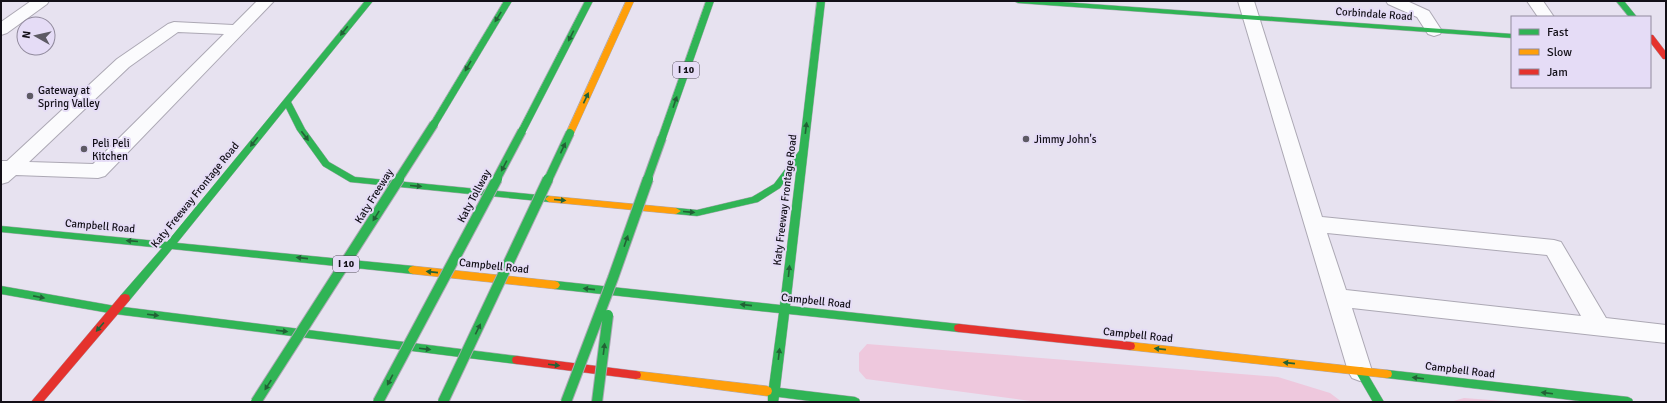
<svg xmlns="http://www.w3.org/2000/svg" width="1667" height="403" font-family="Signika,sans-serif">
	<rect width="100%" height="100%" fill="#e7e2f0"/>
	<!-- green -->
	<path fill="#eec8dd" d="M867,344L1278,377L1330,393L1342,402H1038L866,379L859,371V353Z
		M1464,398L1517,402H1450Z"/>
	<g fill="none" stroke-linecap="round" stroke-linejoin="round">
		<!-- lane casing -->
		<g stroke="#aca8b4" stroke-width="2">
			<path id="lane" d="M31,1H49L47,4L7,33L1,35V22Z
				M257,1H274L105,176L98,178L16,175L8,182L1,184V161H7L117,59L168,24L174,22L233,25ZM178,32L224,34L93,164L29,162L129,67Z
				M1238,1H1254L1322,217L1554,240L1561,242L1606,318L1666,325V343L1352,308L1372,371L1368,378L1360,381L1352,378L1348,371ZM1327,233L1547,255L1581,316L1346,290Z
				M1386,1H1407L1429,11L1442,31L1440,34L1434,36L1428,34L1417,17L1388,4Z
				M1527,1H1543L1554,17H1538Z"/>
		</g>
		<!-- fast casing -->
		<g stroke="#aca8b4" stroke-width="1">
			<path id="fast" d="M365,1H373L291,102L305,129L329,162L355,177L549,196L553,199L552,201L549,202L350,182L323,166L297,130L286,108L177,243L413,266L416,267L418,270L416,273L413,274L172,249L129,301L125,302L121,301L120,298L121,295L162,248L1,232V226L167,242Z
				M504,1H512L437,126H431L430,124Z
				M585,1H593L526,131L522,134L519,133L518,131Z
				M706,1H714L666,138L665,140H659L658,138Z
				M817,1H825L790,306L959,324L963,325L964,328L963,331L959,332L789,314L780,388L855,397L859,399L860,402H818L779,397L778,402H768V396L763,394L762,391L763,388L769,387L779,313L555,289L552,288L550,285L552,282L555,281L780,305L797,165L780,188L758,202L697,216L676,214L671,211L676,208L697,210L752,197L774,184L799,151Z
				M1014,1H1048L1512,34V38L1018,3Z
				M1616,1H1624L1637,17H1629Z
				M1,286L115,306L517,356L521,357L522,360L521,363L517,364L115,314L1,294Z
				M1360,367L1364,368L1384,402H1373L1355,371L1356,368Z
				M1387,370L1628,397L1632,399L1633,402H1588L1387,378L1383,377L1382,374L1383,371Z"/>
		</g>
		<!-- slow casing -->
		<g stroke="#aca8b4" stroke-width="1">
			<path id="slow" d="M626,1H634L574,133L573,135H567L566,133Z
				M549,196L676,208L681,211L676,214L549,202L545,199Z
				M413,266L555,281L558,282L560,285L558,288L555,289L413,274L410,273L408,270L410,267Z
				M1130,342L1387,370L1391,371L1392,374L1391,377L1387,378L1130,350L1126,349L1125,346L1126,343Z
				M636,371L767,386L771,388L772,391L771,394L767,396L636,379L632,378L631,375L632,372Z"/>
		</g>
		<!-- jam casing -->
		<g stroke="#aca8b4" stroke-width="1">
			<path id="jam" d="M1650,35H1653L1666,52V59H1663L1650,42Z
				M125,294L129,295L130,298L129,301L43,402H31L121,295Z
				M959,324L1130,342L1134,343L1135,346L1134,349L1130,350L959,332L955,331L954,328L955,325Z
				M517,356L636,371L640,372L641,375L640,378L636,379L517,364L513,363L512,360L513,357Z"/>
		</g>
		<!-- lane -->
		<use href="#lane" fill="#fbfbfd" fill-rule="evenodd"/>
		<!-- fast -->
		<use href="#fast" fill="#30b455" fill-rule="evenodd"/>
		<!-- slow -->
		<use href="#slow" fill="#ff9f0a" fill-rule="evenodd"/>
		<!-- jam -->
		<use href="#jam" fill="#e5322d" fill-rule="evenodd"/>
		<!-- fast-bridge-far1 casing -->
		<g stroke="#aca8b4" stroke-width="10" stroke-linecap="butt">
			<path id="fast-bridge-far1" d="M398,180L434,124
				M496,180L522,131
				M548,180L570,133
				M647,180L662,138"/>
		</g>
		<!-- fast-bridge casing -->
		<g stroke="#aca8b4" stroke-width="12" stroke-linecap="butt">
			<path id="fast-bridge" d="M256,402L399,179
				M378,402L497,179
				M443,402L548,179
				M566,402L613,278L648,179
				M597,402L608,315"/>
		</g>
		<!-- fast-bridge-far1 -->
		<use href="#fast-bridge-far1" stroke="#30b455" stroke-width="8"/>
		<!-- fast-bridge -->
		<use href="#fast-bridge" stroke="#30b455" stroke-width="10"/>
	</g>
	<!-- one-way arrows -->
	<defs><path id="oneway-solid" d="M-6-.8H1V-3.2L6.5 0L1 3.2V.8H-6Z"/></defs>
	<g fill="#226236">
		<use href="#oneway-solid" transform="translate(498 17) rotate(122)"/>
		<use href="#oneway-solid" transform="translate(344 31) rotate(129)"/>
		<use href="#oneway-solid" transform="translate(571 36) rotate(117)"/>
		<use href="#oneway-solid" transform="translate(468 66) rotate(120)"/>
		<use href="#oneway-solid" transform="translate(586 98) rotate(-65)"/>
		<use href="#oneway-solid" transform="translate(675 102) rotate(-71)"/>
		<use href="#oneway-solid" transform="translate(806 128) rotate(-83)"/>
		<use href="#oneway-solid" transform="translate(305 136) rotate(53)"/>
		<use href="#oneway-solid" transform="translate(254 142) rotate(129)"/>
		<use href="#oneway-solid" transform="translate(563 148) rotate(-65)"/>
		<use href="#oneway-solid" transform="translate(504 166) rotate(118)"/>
		<use href="#oneway-solid" transform="translate(416 186) rotate(5)"/>
		<use href="#oneway-solid" transform="translate(560 200) rotate(5)"/>
		<use href="#oneway-solid" transform="translate(689 212) rotate(5)"/>
		<use href="#oneway-solid" transform="translate(376 216) rotate(122)"/>
		<use href="#oneway-solid" transform="translate(132 241) rotate(-175)"/>
		<use href="#oneway-solid" transform="translate(626 241) rotate(-71)"/>
		<use href="#oneway-solid" transform="translate(302 258) rotate(-174)"/>
		<use href="#oneway-solid" transform="translate(789 271) rotate(-84)"/>
		<use href="#oneway-solid" transform="translate(432 272) rotate(-174)"/>
		<use href="#oneway-solid" transform="translate(589 289) rotate(-174)"/>
		<use href="#oneway-solid" transform="translate(39 297) rotate(11)"/>
		<use href="#oneway-solid" transform="translate(746 305) rotate(-174)"/>
		<use href="#oneway-solid" transform="translate(153 315) rotate(7)"/>
		<use href="#oneway-solid" transform="translate(100 327) rotate(131)"/>
		<use href="#oneway-solid" transform="translate(478 329) rotate(-64)"/>
		<use href="#oneway-solid" transform="translate(282 331) rotate(7)"/>
		<use href="#oneway-solid" transform="translate(425 349) rotate(7)"/>
		<use href="#oneway-solid" transform="translate(604 349) rotate(-83)"/>
		<use href="#oneway-solid" transform="translate(1160 349) rotate(-174)"/>
		<use href="#oneway-solid" transform="translate(779 354) rotate(-83)"/>
		<use href="#oneway-solid" transform="translate(1289 363) rotate(-174)"/>
		<use href="#oneway-solid" transform="translate(554 365) rotate(7)"/>
		<use href="#oneway-solid" transform="translate(1418 378) rotate(-173)"/>
		<use href="#oneway-solid" transform="translate(390 380) rotate(118)"/>
		<use href="#oneway-solid" transform="translate(268 385) rotate(123)"/>
		<use href="#oneway-solid" transform="translate(1547 393) rotate(-173)"/>
	</g>
	<!-- markers -->
	<g fill="#5d5a64" stroke="#e5dcf6" stroke-width="1.5">
		<circle cx="30" cy="96" r="4"/>
		<circle cx="1026" cy="139" r="4"/>
		<circle cx="84" cy="149" r="4"/>
	</g>
	<g text-anchor="middle" dominant-baseline="central" stroke-width="4" stroke-linejoin="round" paint-order="stroke">
		<!-- shield labels -->
		<g fill="#e5dcf6" stroke="#524d5b" stroke-width="1">
			<rect x="673" y="62" width="26" height="16" rx="3"/>
			<rect x="333" y="256" width="26" height="16" rx="3"/>
		</g>
		<g font-size="10" font-weight="bold" fill="#131018">
			<text x="686" y="70">I 10</text>
			<text x="346" y="264">I 10</text>
		</g>
		<!-- street labels -->
		<g font-size="11" fill="#131018" stroke="#e5dcf6">
			<text transform="translate(1374 14) rotate(4)">Corbindale Road</text>
			<text transform="translate(195 195) rotate(-51)">Katy Freeway Frontage Road</text>
			<text transform="translate(374 196) rotate(-58)">Katy Freeway</text>
			<text transform="translate(474 196) rotate(-62)">Katy Tollway</text>
			<text transform="translate(785 200) rotate(-83)">Katy Freeway Frontage Road</text>
			<text transform="translate(100 226) rotate(5)">Campbell Road</text>
			<text transform="translate(494 266) rotate(6)">Campbell Road</text>
			<text transform="translate(816 301) rotate(6)">Campbell Road</text>
			<text transform="translate(1138 335) rotate(6)">Campbell Road</text>
			<text transform="translate(1460 370) rotate(7)">Campbell Road</text>
		</g>
		<!-- poi labels -->
		<g font-size="11" fill="#131018" stroke="#e5dcf6" text-anchor="start">
			<text x="38" y="90">Gateway at<tspan x="38" dy="13">Spring Valley</tspan></text>
			<text x="1034" y="139">Jimmy John's</text>
			<text x="92" y="143">Peli Peli<tspan x="92" dy="13">Kitchen</tspan></text>
		</g>
	</g>
	<!-- border -->
	<rect width="1667" height="403" fill="none" stroke="#131018" stroke-width="4"/>
	<!-- legend -->
	<rect x="1511" y="16" width="140" height="72" fill="#e5dcf6" stroke="#918a9d"/>
	<rect x="1519" y="29" width="20" height="6" fill="#30b455" stroke="#918a9d"/>
	<text x="1547" y="36" font-size="12" fill="#131018">Fast</text>
	<rect x="1519" y="49" width="20" height="6" fill="#ff9f0a" stroke="#918a9d"/>
	<text x="1547" y="56" font-size="12" fill="#131018">Slow</text>
	<rect x="1519" y="69" width="20" height="6" fill="#e5322d" stroke="#918a9d"/>
	<text x="1547" y="76" font-size="12" fill="#131018">Jam</text>
	<!-- north arrow -->
	<g transform="translate(36 36) rotate(278)"><circle r="19" fill="#e5dcf6" stroke="#918a9d"/>
	<path d="M0-3L7 15L0 10L-7 15Z" fill="#5d5a64"/>
	<text y="-6" font-size="11" font-weight="bold" text-anchor="middle" fill="#131018">N</text>
	</g>
</svg>
